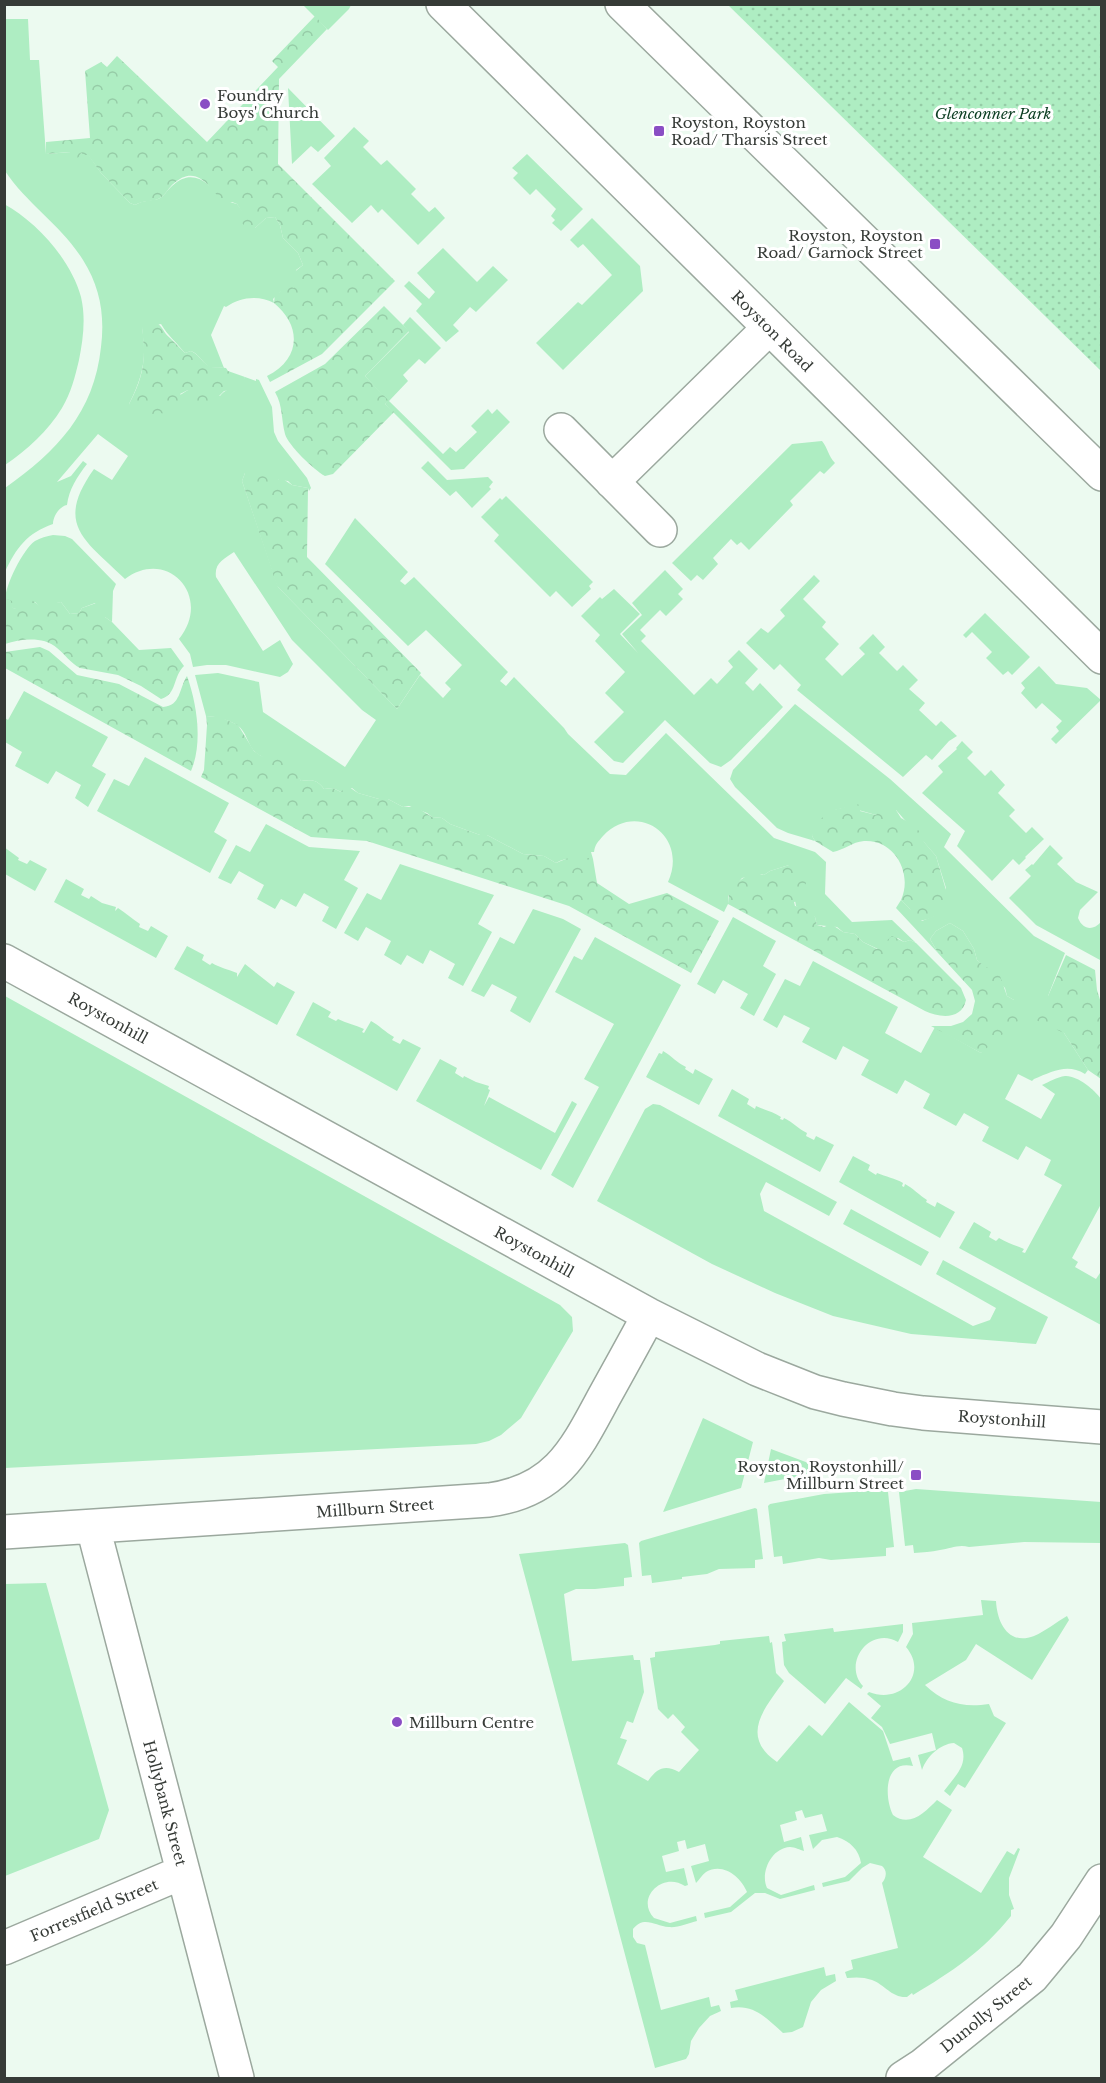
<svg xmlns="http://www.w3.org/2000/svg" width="1106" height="2083" font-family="'Libre Baskerville',serif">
	<defs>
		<pattern id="forest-crowns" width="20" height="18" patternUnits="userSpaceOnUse" patternTransform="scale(1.5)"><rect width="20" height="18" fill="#aeedc2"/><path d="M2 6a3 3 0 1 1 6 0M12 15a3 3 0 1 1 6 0" fill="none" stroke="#96cca7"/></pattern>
		<pattern id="park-dots" width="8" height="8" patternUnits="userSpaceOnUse" patternTransform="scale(1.5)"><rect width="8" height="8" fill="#aeedc2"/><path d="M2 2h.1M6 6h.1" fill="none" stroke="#96cca7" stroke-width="1.8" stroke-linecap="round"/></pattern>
	</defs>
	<rect width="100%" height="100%" fill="#ecfaf0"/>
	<!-- green -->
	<path fill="#aeedc2" d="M303,5H351L349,9L328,30Z
		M5,19H28L30,60H39L46,154L71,152L88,154L101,173L130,203L135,205C143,200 150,201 158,199C164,197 167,190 172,186C192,167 209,182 222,200L237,204L255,228L266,218L275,217L280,225L283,238L298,253L303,265L296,270L295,288L280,292L273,299L274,303C258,295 241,297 226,307L224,306L211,335L224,368C219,367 212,369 208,366C201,361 200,355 191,351L185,353C177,343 168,336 161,324L142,328C147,357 143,377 129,404L155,411L188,390L220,396C227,387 239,388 245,377L256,381V379L259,380L272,407L274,432L278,441L307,478L311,488L309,491L308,488L292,485L288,481L279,480L262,473H245L242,481L278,587L397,709L420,675L443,698L451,689L445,683L462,665L426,630L408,646L325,564L355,518L408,572L400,581L405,585L414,577L508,672L500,681L506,686L514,677L564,728L568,734L610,774L626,775L666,733L774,838L815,852L826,862L825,894L852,922L892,920L916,943L910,940L904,942L898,938L878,949L863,942L855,934L843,932L837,927L817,925L815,917L796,906L789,865L770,871L764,875L761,874L742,878L728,896V904L724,912L668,882C689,836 637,800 603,836C598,842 595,844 594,852H591L593,859C581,858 567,856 556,863L544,856L523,854L487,835H480L450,824L442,818L432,817L427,813L409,806L403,807L388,799H379L358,793L352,788L341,792L333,788L324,789C318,780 312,779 301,781C292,765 273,763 259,755C247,748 248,732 237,725C229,720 215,716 206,716L195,675L218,673L259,682L263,712L345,767L376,720L362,710L292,640L234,552C224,559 214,563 216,577L263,651L280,640L293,664L288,672L280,677L226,665H207L193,667L190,654L179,639C213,597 168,547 125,579C85,540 54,525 94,469L112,480L128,456L98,434L57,482L71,476L83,461L87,464C77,477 69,489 67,505C60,506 53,516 53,524C27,533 16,548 5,572V488C57,451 94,413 101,347C105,315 100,287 83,260C62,226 27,204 5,171Z
		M288,88L335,136L318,152L311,146L292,164Z
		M354,127L369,141L363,147L381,165L387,160L416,189L411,194L429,212L435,207L445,218L418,245L382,209L378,213L371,205L352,223L312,184L331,166L324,158Z
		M527,154L583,209L561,231L552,223L555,220L551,216L556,209L536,189L530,195L513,178L518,173L512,168Z
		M4,204C37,222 71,260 81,297C86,318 83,340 79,360C75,377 71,393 62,408C48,431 27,450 5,465Z
		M592,218L640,266L643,291L563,370L536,343L578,302L582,305L612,275L583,244L578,248L570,240Z
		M443,248L477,282L493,266L508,280L476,312L470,307L453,325L459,331L446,342L416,311L422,304L404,286L409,281L429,299L435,292L417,273Z
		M410,317L441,348L425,364L419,359L403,375L408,381L389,401L443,454L450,447L456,452L477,432L471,426L488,409L492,414L497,409L510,422L464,469L451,470L385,404L388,401L365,376L409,332L403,325Z
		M822,441C828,448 828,456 835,463L824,474L820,471L790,501L793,505L749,550L741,542L737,545L731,539L713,558L718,564L703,580L697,575L691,581L672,563L792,444Z
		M428,461L447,480L488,477L493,482L489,487L491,489L472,508L456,491L450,496L421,468Z
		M506,496L593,582L589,586L591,589L572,607L556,591L550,597L494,541L499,535L481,517L500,498L502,500Z
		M53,535L65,536L72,539L116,584L113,591L112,622L105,617L95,603L82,608L79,613L70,614L61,602L40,607L35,602L19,610L13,608L7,599L5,600C5,586 23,549 35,541C40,538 47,536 53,535Z
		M665,570L683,589L678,594L683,599L666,616L660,610L640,630L646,636L641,641L694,695L711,678L717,684L733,667L728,661L739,650L758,669L745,683L753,691L760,683L783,707L731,760L721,767L710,763L665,720L623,763L614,761L594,742L624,712L605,693L625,672L595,641L600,635L581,616L600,597L602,599L614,589L640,614L620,634L638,653L622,634L642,615L632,603Z
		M814,575L820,581L803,599L826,622L822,627L839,644L825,659L842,676L865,654L859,648L873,634L885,647L879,653L897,671L903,665L918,680L909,689L925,703L919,710L936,726L941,721L957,736L949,741L932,760L926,755L903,777L797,690L801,685L780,664L774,670L746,643L761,628L768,633L785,616L780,610Z
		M985,613L1030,657L1012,675L1008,671L1003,675L986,658L992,652L972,632L966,638L963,635Z
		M1039,666L1056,684L1087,688L1101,700L1056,744L1051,739L1059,731L1056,727L1062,721L1042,703L1036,709L1021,693L1025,688L1021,683Z
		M24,691L108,737L92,766L106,774L88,807L75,798L81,785L56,771L48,784L15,766L22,752L5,742V718L8,720Z
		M795,704L890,779L951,834L944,847L1034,936L1065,953L1048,996L1064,1033L1088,1070L1085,1074C1067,1063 1052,1072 1034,1079L1032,1081L1018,1074L1005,1099L1041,1119L1055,1094L1042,1085C1049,1082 1057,1077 1065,1076C1077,1075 1095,1090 1101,1099V1204L1072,1258L1078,1262L1075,1267L1096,1279L1100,1273L1101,1274V1325L959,1248L974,1222L991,1232L989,1237L996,1241L999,1238C1007,1243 1015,1245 1024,1249L1022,1252L1025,1253L1062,1185L1044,1175L1051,1160L1026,1146L1018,1160L982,1141L989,1127L964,1113L956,1126L923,1108L930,1094L905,1080L897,1094L861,1075L869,1060L843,1046L836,1060L802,1042L810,1028L784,1015L777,1028L763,1020L785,979L800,986L813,961L898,1007L885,1033L921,1053L935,1027L981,1053L1014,1000L1007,996L1005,988L977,960L974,949L963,931L950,923L936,931L930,939L938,953L896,908L901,900L922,921L934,916L946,888L936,856L896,810L876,815L848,807L835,810L820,823L812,836L815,841L788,833L777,828L735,787L730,779L733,770Z
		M962,741L973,752L967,758L985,776L991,770L1005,785L998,793L1015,810L1009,816L1026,833L1032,827L1044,839L1025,857L1026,858L1019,865L1013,859L992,881L957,846L965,831L922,793L943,772L938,766L957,749L956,748Z
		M145,757L229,803L214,832L227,840L210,873L97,811L114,779L129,786Z
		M266,824L309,847L360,851L344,880L358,888L336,929L322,921L329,907L304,893L296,907L281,899L275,909L257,899L264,885L239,871L231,884L218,878L236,845L250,852Z
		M1050,845L1063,858L1057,864L1076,882L1098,892L1080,910L1078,918C1083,930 1093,931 1101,922L1100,960L1036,925L1009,898L1031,876L1025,870L1032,864L1033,865Z
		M4,847L19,858L18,860L27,864L30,860L47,869L35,891L5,874Z
		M400,864L494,895L478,924L492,932L463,986L448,978L455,964L430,950L423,964L407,955L401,965L384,955L391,941L366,927L358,941L344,933L367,893L381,900Z
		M66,879L84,889L81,895L89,899L91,896L102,903L116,907L115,911L118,908C126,913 132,919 140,924L139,927L148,931L151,926L168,936L156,958L54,902Z
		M533,909L563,919L581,929L530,1023L510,1011L517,997L492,984L484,997L471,991L500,937L514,944Z
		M733,917L776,941L763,966L776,974L754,1016L740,1008L748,994L723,980L715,994L697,984Z
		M595,937L681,985L573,1188L551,1175L599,1087L584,1079L614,1024L555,992L574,956L582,960Z
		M187,946L204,955L202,960L210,965L212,963C220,968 228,969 237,973V977L245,964L274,987L277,982L295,992L277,1025L174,969Z
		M5,996L560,1305L572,1317L573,1331L521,1418L501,1435L489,1441L476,1444L5,1468Z
		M313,1002L331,1012L328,1017L336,1021L338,1019C346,1023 355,1025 364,1029L362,1032L364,1033L371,1021C379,1025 385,1032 394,1037L392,1040L400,1044L403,1039L421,1048L397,1091L296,1035Z
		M663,1051C672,1056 677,1063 686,1067L685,1069L693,1074L695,1069L713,1079L699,1105L646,1077L659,1053L662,1054Z
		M440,1059L457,1068L455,1073L463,1078L464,1076L476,1082L489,1086L488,1089L490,1090L484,1106L489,1097L555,1133L572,1101L577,1104L541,1170L416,1101Z
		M732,1089L749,1099L747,1104L755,1109L756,1106C765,1110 774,1112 781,1117L780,1119L783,1120L784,1118C793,1122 798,1129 807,1133L806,1136L814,1140L816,1136L834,1145L820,1172L718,1116Z
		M653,1104L660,1105L837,1202L829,1216L766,1182L760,1194L764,1211L973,1326L990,1320L996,1308L936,1274L943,1260L1048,1317L1036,1344L911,1334L833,1316L775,1293L712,1264L597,1201L645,1109Z
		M853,1156L870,1165L868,1170L876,1175L877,1173C886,1177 895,1178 903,1183L902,1186L904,1187L905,1184C913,1188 919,1195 927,1200L926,1202L935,1207L937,1202L955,1212L940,1238L839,1182Z
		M851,1209L929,1252L921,1266L843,1224Z
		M703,1418L753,1442L741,1488L663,1512Z
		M771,1449L811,1464L840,1472L811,1474L764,1483Z
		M916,1489L1101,1502V1543L1024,1542L969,1547C958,1544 950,1549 940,1550C931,1552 923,1552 914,1553L913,1545L905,1546L899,1492Z
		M882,1490L888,1492L894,1547L886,1548V1556L831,1560L819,1558L783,1564L782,1556L774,1557L768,1506L770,1504L824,1494Z
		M755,1508L757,1509L763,1559L755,1560V1568L719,1569L707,1574L682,1577V1579L652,1583L651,1575L642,1576L639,1543L641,1541Z
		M625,1543L628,1545L632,1577L624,1578V1586L595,1589H576L564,1594L572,1661L633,1655L634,1660H640L644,1692L633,1723L627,1721L620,1738L627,1740L617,1764L648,1781C657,1768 665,1764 679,1772L699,1750L681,1732L685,1727L673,1714L668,1719L658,1709L650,1658L655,1657V1652L715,1645L720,1644V1641L769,1636L770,1643L772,1642L776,1673L784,1681C765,1708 739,1736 777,1762L809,1725L822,1736L849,1702L883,1731L893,1761L910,1757L913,1766C884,1759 884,1797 893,1815C910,1828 925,1812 937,1800L952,1810L923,1857L981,1893L1007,1851L1014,1855L1018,1848L1020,1849L1009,1878V1895L1014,1909L1011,1910V1916C982,1952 953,1971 913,1995L912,1993L907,1997C892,1998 885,1985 872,1980C864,1977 856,1977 847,1978L845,1972L853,1969L851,1960L898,1948L882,1883C886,1878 888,1871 882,1866L870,1863L862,1868L849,1881L823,1887L822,1883L845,1877L861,1863C859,1850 850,1841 837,1837L822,1840L813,1849L809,1835L827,1831L822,1814L805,1818L802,1810L795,1812L797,1820L780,1825L784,1842L801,1837L804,1851C800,1850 795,1847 790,1847C771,1848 760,1873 767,1888L781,1895L814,1885L815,1890L780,1899L765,1893H755L731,1912L705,1918L704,1913L730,1907L747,1892C741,1877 723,1862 706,1872C702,1875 699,1880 696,1883L691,1866L709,1861L705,1844L687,1849L685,1840L677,1842L679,1851L662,1856L666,1872L684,1868L688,1885L685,1886C663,1871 635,1898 654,1918L670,1923L696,1916L697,1921C689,1923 677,1928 669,1927C655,1926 644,1915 633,1929V1937L637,1943L645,1945L661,2010L709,1997L711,2007L719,2005L721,2011L710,2016L699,2028L691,2041L689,2054L686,2059L655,2068L519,1554Z
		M46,1583L109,1810L99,1839L5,1876V1584Z
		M981,1600L996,1601C997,1622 1008,1646 1034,1636C1046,1631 1056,1622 1067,1616L1069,1620L1032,1680L976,1644L966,1660L925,1685C944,1703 963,1708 989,1704L994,1716L1006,1723L965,1788L958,1784L950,1796L944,1791C954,1777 968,1766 962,1748L954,1743C940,1744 927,1756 922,1770L918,1755L936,1750L932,1733L890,1744L882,1727L871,1718L881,1706L867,1694L869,1692C900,1705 929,1674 906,1647L913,1634L912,1623L983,1615Z
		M903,1624V1632L898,1642C870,1626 842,1663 863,1686L861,1689L846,1678L825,1704L789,1673L784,1665L782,1642L786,1641L784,1634L833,1628L834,1632Z
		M824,1967L826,1976L835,1974L836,1981L821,1990L811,2002L803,2027L792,2032L783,2033C767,2019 755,2004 731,2008L730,2002L738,2000L735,1990Z"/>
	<!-- forest -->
	<path fill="url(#forest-crowns)" d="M315,16L327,29L279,79L278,164L395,281L322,354L270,382L267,376C301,359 302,326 274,303L275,293L280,292L285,284L294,288L292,274L303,265L298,253L283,238L280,225L275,217L266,218L255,228L248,229L242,223L240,217L242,212L237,204L232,202L226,205C210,190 198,161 172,185C168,189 164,197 158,199C150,202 143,200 135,205L130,203L101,173L88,155H84L81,153L78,158L71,160L70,152L46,154V142L90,138L85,71L101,62L107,67L117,56L207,142L278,67L272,61Z
		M384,306L409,331L365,376L389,401L385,404L394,412L333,474L325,476C314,470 288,445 285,434C281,419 283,406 275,392L325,364Z
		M152,320C164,326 161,330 170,338C175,343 180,348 185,353L191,351C199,355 200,359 206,364C211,369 220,367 226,368L228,371L245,377L243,382L232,390L224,391L215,400L210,402L202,403L194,400L188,390L180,394L182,396V402L166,414L155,412L149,419L135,415L129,404C144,376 146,359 142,328L146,322Z
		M258,470L262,473L266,471L271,472L279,480L283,479L292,485L308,488L307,557L421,673L397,709L277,586L242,481L245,473H253Z
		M7,599L12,601L13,608L18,609L19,605L26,600L30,599L40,606L46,604L61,602L70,614L79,613L82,608L99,602L108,610L105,617L112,622L139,650L171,648L184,666C173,676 177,695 161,699L141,686L118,675L80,668C70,663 65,654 57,648C43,636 21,639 5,644V600Z
		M40,647L49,651L77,675L119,684L163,707C181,706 179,688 187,676C197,704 203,743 191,771L5,668V652Z
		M206,716L220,717L238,725L254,751L261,756L280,758L297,773L301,781C312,779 318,780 324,789L333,788L341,792L346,785L358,793L379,799H388L403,807H416L432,817L442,818L450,824L480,835H487L523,854L544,856L556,863L568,858H590L593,859L597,883L629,904L667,893L719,921L691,973L569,906L367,841L311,837L201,777L204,770L207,725Z
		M853,802L861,806L860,811L876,815L880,810L891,807L896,810L901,818L915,826L922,835L924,842L936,856L948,897L947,908C940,915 924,923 914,920L910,909L901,900C913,874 895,839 864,841C852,842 844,850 833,852L815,841L812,836C813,830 815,828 818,824C821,820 822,816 827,813C835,807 843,811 853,802Z
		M789,865H795L804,870L806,884L802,889V895L799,901L794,902L795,906L808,908L815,917L817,925L824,927L831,924L843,932L855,934L863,942L877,949L892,936L904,942L910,940L916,943L961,988L966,1000C962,1020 940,1018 925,1011L728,904L729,891C739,881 749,869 764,875L770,871Z
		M950,923L963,931L974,949L977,960L985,967L992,968L1000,976L1007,996L1014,1000L1025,1015L1048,996L1066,955L1095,970L1097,990L1101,1003V1079L1088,1070L1064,1033L1025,1015L981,1053L931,1026H951L963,1022L972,1014L975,1001L972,990L938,953L930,939L936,931Z"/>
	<!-- park -->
	<path fill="url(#park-dots)" d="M728,5H1101V371Z"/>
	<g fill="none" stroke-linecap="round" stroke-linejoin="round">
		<!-- minor casing -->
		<g stroke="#9ba89e" stroke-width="36">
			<path id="minor" d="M443,4L1102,657
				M622,4L1102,474
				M561,430L660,530
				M612,482L769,328
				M4,961L649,1315L757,1369L815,1392L843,1399L893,1409L923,1413L1102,1427
				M93,1527L237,2078
				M4,1532L489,1500C556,1491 575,1451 604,1397C619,1370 634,1343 649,1315
				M4,1948L183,1872
				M903,2078L923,2065L1032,1977L1066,1936L1102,1881"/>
		</g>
		<!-- minor -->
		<use href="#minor" stroke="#fff" stroke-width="33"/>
	</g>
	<!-- markers -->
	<g fill="#8a4ec4" stroke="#fff" stroke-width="2">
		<circle cx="205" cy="104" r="6"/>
		<rect x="653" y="125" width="12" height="12" rx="3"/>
		<rect x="929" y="238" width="12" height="12" rx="3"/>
		<rect x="910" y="1469" width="12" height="12" rx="3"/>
		<circle cx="397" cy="1722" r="6"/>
	</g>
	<g text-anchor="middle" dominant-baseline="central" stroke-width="6" stroke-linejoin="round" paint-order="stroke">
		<!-- poi labels -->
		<g font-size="15" fill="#363b37" stroke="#fff" text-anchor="start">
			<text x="217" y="95">Foundry<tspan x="217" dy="17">Boys' Church</tspan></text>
			<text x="671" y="122">Royston, Royston<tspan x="671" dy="17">Road/ Tharsis Street</tspan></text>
			<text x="923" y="235" text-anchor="end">Royston, Royston<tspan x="923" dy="17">Road/ Garnock Street</tspan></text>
			<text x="904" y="1466" text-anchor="end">Royston, Roystonhill/<tspan x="904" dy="17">Millburn Street</tspan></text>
			<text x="409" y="1722">Millburn Centre</text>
		</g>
		<!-- park labels -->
		<g font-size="15" font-style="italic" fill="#0c3e22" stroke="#fff">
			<text x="993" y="113">Glenconner Park</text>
		</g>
		<!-- street labels -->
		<g font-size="15" fill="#363b37" stroke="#fff">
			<text transform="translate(772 331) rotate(45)">Royston Road</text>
			<text transform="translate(108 1018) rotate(29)">Roystonhill</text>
			<text transform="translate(534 1252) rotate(29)">Roystonhill</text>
			<text transform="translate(1002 1419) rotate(4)">Roystonhill</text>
			<text transform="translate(375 1508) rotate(-4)">Millburn Street</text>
			<text transform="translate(165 1803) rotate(75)">Hollybank Street</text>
			<text transform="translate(94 1910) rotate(-23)">Forrestfield Street</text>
			<text transform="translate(986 2014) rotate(-39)">Dunolly Street</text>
		</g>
	</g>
	<!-- border -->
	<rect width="1106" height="2083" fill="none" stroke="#363b37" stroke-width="12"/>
</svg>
